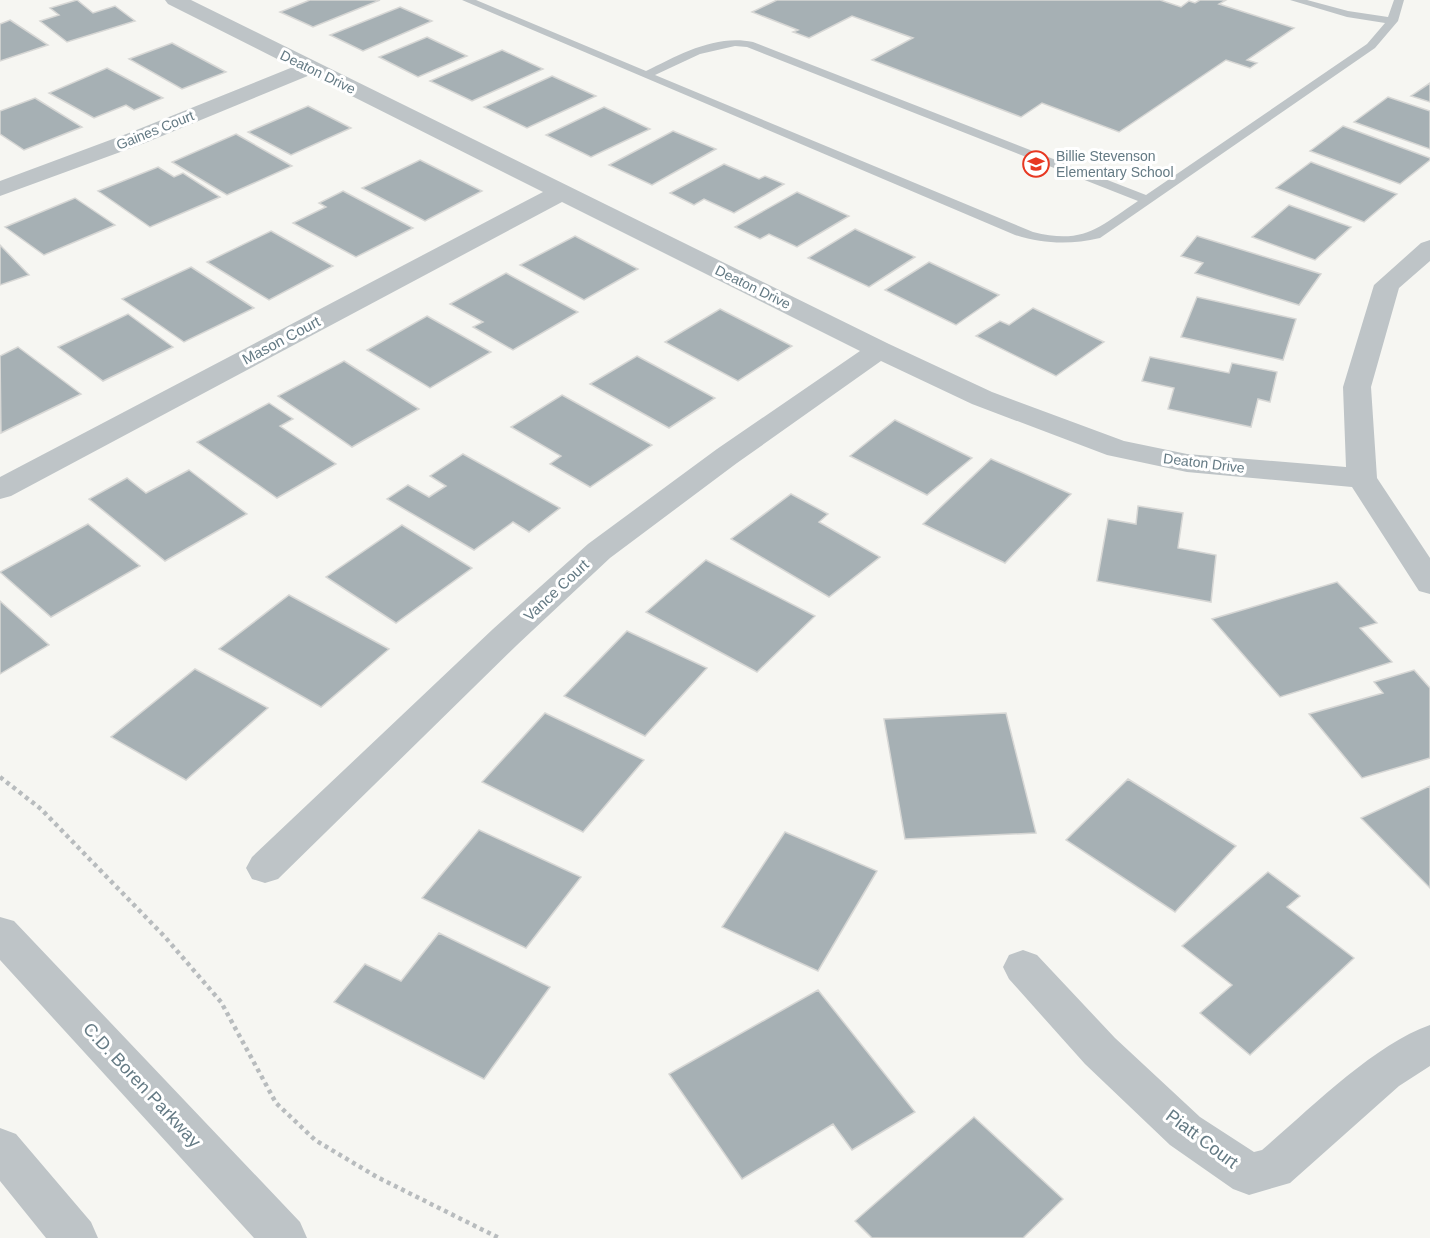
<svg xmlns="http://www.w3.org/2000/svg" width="1430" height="1238" font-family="Arial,sans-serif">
	<rect width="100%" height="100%" fill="#f6f6f2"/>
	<!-- building -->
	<path fill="#a6b0b4" stroke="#d7d7d5" stroke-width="1.5" d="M77,0L93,13L115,6L135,21L67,42L40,21L59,15L50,8Z
		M310,0H380L313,27L280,12Z
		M777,0H1160L1181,7L1189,1L1195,3L1200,0H1226L1219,4L1294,28L1247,60L1257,63L1250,68L1226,60L1119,132L1042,103L1021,117L872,60L913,38L852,16L809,38L793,32L798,30L752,12Z
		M400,7L432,21L363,51L330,35Z
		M10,20L48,45L0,61V24Z
		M427,37L467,56L418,77L379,57Z
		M172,43L226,72L182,89L129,59Z
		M502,50L543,69L472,101L430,81Z
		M107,68L163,98L134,110L126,105L94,118L49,93Z
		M552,76L596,96L527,128L484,107Z
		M1430,83V102L1411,96Z
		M1388,97L1430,111V149L1354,122Z
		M35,98L82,127L24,150L0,134V111Z
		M308,106L351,128L291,155L248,132Z
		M604,107L650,129L591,157L546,135Z
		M1343,126L1430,158V160L1400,184L1310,151Z
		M673,131L716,149L652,185L609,165Z
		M236,134L292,166L227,195L172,162Z
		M420,160L482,191L425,221L362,188Z
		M1311,162L1397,194L1364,222L1276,188Z
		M724,164L759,179L765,176L784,184L734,213L704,199L694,205L670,193Z
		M158,167L174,177L183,173L220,197L150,227L98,191Z
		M343,191L413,228L356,257L293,223L326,207L319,203Z
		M797,192L849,216L797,247L769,234L760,239L735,227Z
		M75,198L115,225L44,255L5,227Z
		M1289,205L1351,227L1315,260L1252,237Z
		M855,229L915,257L869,287L808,258Z
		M271,231L333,266L269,300L207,262Z
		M575,236L638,269L584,300L520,265Z
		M1197,236L1321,274L1299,305L1195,273L1203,263L1181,256Z
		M0,245L29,275L0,285Z
		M929,262L999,295L956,325L885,290Z
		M191,267L254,308L184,342L122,299Z
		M506,273L578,312L513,350L473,327L483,322L450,304Z
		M1197,297L1296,319L1283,360L1181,337Z
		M1033,308L1104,342L1056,376L976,336L1000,321L1009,325Z
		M720,309L792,346L738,381L665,342Z
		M128,314L173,347L103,381L58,347Z
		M427,316L491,352L430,388L367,350Z
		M18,347L81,394L1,433L0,356Z
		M637,356L715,398L669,428L590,384Z
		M1150,357L1229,373L1232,363L1277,372L1270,402L1258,399L1251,427L1168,409L1174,388L1142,381Z
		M344,361L419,409L352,447L278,396Z
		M562,395L652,445L590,487L550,464L561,456L511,427Z
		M269,403L293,419L280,426L336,464L277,498L197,442Z
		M895,420L972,458L927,495L850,456Z
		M463,454L560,508L529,532L513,522L474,550L387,499L408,485L429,497L446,486L430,476Z
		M991,459L1071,494L1005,563L923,524Z
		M189,470L247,514L165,561L89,499L127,478L146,493Z
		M791,494L828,514L819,522L880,557L829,597L731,539Z
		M1138,506L1183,513L1178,548L1216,555L1211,602L1097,581L1108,519L1136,524Z
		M88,524L140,566L51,617L0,572Z
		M402,525L472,568L396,623L326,577Z
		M706,560L815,616L757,672L646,612Z
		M1337,582L1377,623L1360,628L1392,662L1280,697L1212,619Z
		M289,595L389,649L321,707L219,649Z
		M0,601L49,645L0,674Z
		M627,631L707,668L645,736L564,696Z
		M195,669L268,708L186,780L111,737Z
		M1414,670L1430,688V758L1362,778L1309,714L1383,693L1374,682Z
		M545,713L644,760L583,832L482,782Z
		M1006,713L1036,833L905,839L884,719Z
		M1128,779L1236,846L1175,912L1066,840Z
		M1430,786V888L1361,818Z
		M479,830L581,877L526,948L422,898Z
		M785,832L877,871L818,971L722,927Z
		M1268,872L1300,896L1287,907L1354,958L1250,1055L1200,1013L1232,985L1182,946Z
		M439,933L550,987L484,1079L334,1002L365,964L401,981Z
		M818,990L915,1112L852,1150L833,1124L742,1179L669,1074Z
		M974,1117L1063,1199L1023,1238H872L855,1221Z"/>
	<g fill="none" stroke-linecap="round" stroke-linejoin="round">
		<!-- path -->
		<path stroke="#b8bcbe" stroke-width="4.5" stroke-dasharray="4 4" stroke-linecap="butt" d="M0,777L41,809L165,937L221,1002L276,1103L315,1140L377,1177L499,1238"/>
		<!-- service -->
		<path fill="#bec4c7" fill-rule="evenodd" d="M462,0H476L646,71C679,55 715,34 753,42L1146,195L1367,44L1385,23L1347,17L1290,0H1307L1348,11L1388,17L1394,0H1404L1398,21L1375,48L1100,238C1070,245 1044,244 1015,235ZM735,46L747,47L1138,201C1099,227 1084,245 1033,232L655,75L700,54Z"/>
		<!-- minor -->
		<path fill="#bec4c7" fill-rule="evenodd" d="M165,0H191L889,344L992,392L1124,441L1187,454L1346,467L1343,387L1374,285L1421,243L1430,240V261L1399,288L1371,387L1377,478L1430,558V594L1419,591L1352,487L1187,472L1107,455L972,404L881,361L737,463L610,558L517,645L278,879L265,883L252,879L246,868L252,857L493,629L588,544L717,449L860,351L562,202L11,496L0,499V477L543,192L310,75L145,143L0,196V181L129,133L293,67L168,4Z
			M1023,950L1037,955L1115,1038L1200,1117L1254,1152L1262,1150C1309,1110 1373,1045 1430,1025V1066L1399,1086L1290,1183L1249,1195L1233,1189L1170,1145L1085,1064L1009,979L1003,967L1009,955Z"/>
		<!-- tertiary -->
		<path fill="#bec4c7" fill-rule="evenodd" d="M0,917L14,921L300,1222L307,1238H254L0,960Z
			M0,1128L16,1134L91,1222L98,1238H46L0,1181Z"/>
	</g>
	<!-- icons -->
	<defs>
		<g id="school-ring" transform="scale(1.35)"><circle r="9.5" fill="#fff" stroke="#e73822" stroke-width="1.5"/><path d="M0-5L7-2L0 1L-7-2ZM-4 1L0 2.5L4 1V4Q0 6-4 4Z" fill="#e73822"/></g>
	</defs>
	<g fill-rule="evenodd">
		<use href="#school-ring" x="1036" y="164"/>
	</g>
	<g text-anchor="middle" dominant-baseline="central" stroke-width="6" stroke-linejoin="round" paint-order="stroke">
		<!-- far-street labels -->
		<g font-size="14" fill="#647a84" stroke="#fff">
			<text transform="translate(318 72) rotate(26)">Deaton Drive</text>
			<text transform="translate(155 130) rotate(-22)">Gaines Court</text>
			<text transform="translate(753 287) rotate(26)">Deaton Drive</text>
			<text transform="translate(1204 463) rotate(7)">Deaton Drive</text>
		</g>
		<!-- far-poi labels -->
		<g font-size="14" fill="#647a84" stroke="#fff" text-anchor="start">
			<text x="1056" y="156">Billie Stevenson<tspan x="1056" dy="16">Elementary School</tspan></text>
		</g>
		<!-- street labels -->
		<g font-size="15" fill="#647a84" stroke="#fff">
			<text transform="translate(281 340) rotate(-28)">Mason Court</text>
			<text transform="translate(556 590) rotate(-43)">Vance Court</text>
		</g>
		<!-- near-street labels -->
		<g font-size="18" fill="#647a84" stroke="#fff">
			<text transform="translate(142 1085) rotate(47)">C.D. Boren Parkway</text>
			<text transform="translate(1202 1139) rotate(37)">Piatt Court</text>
		</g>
	</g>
</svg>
